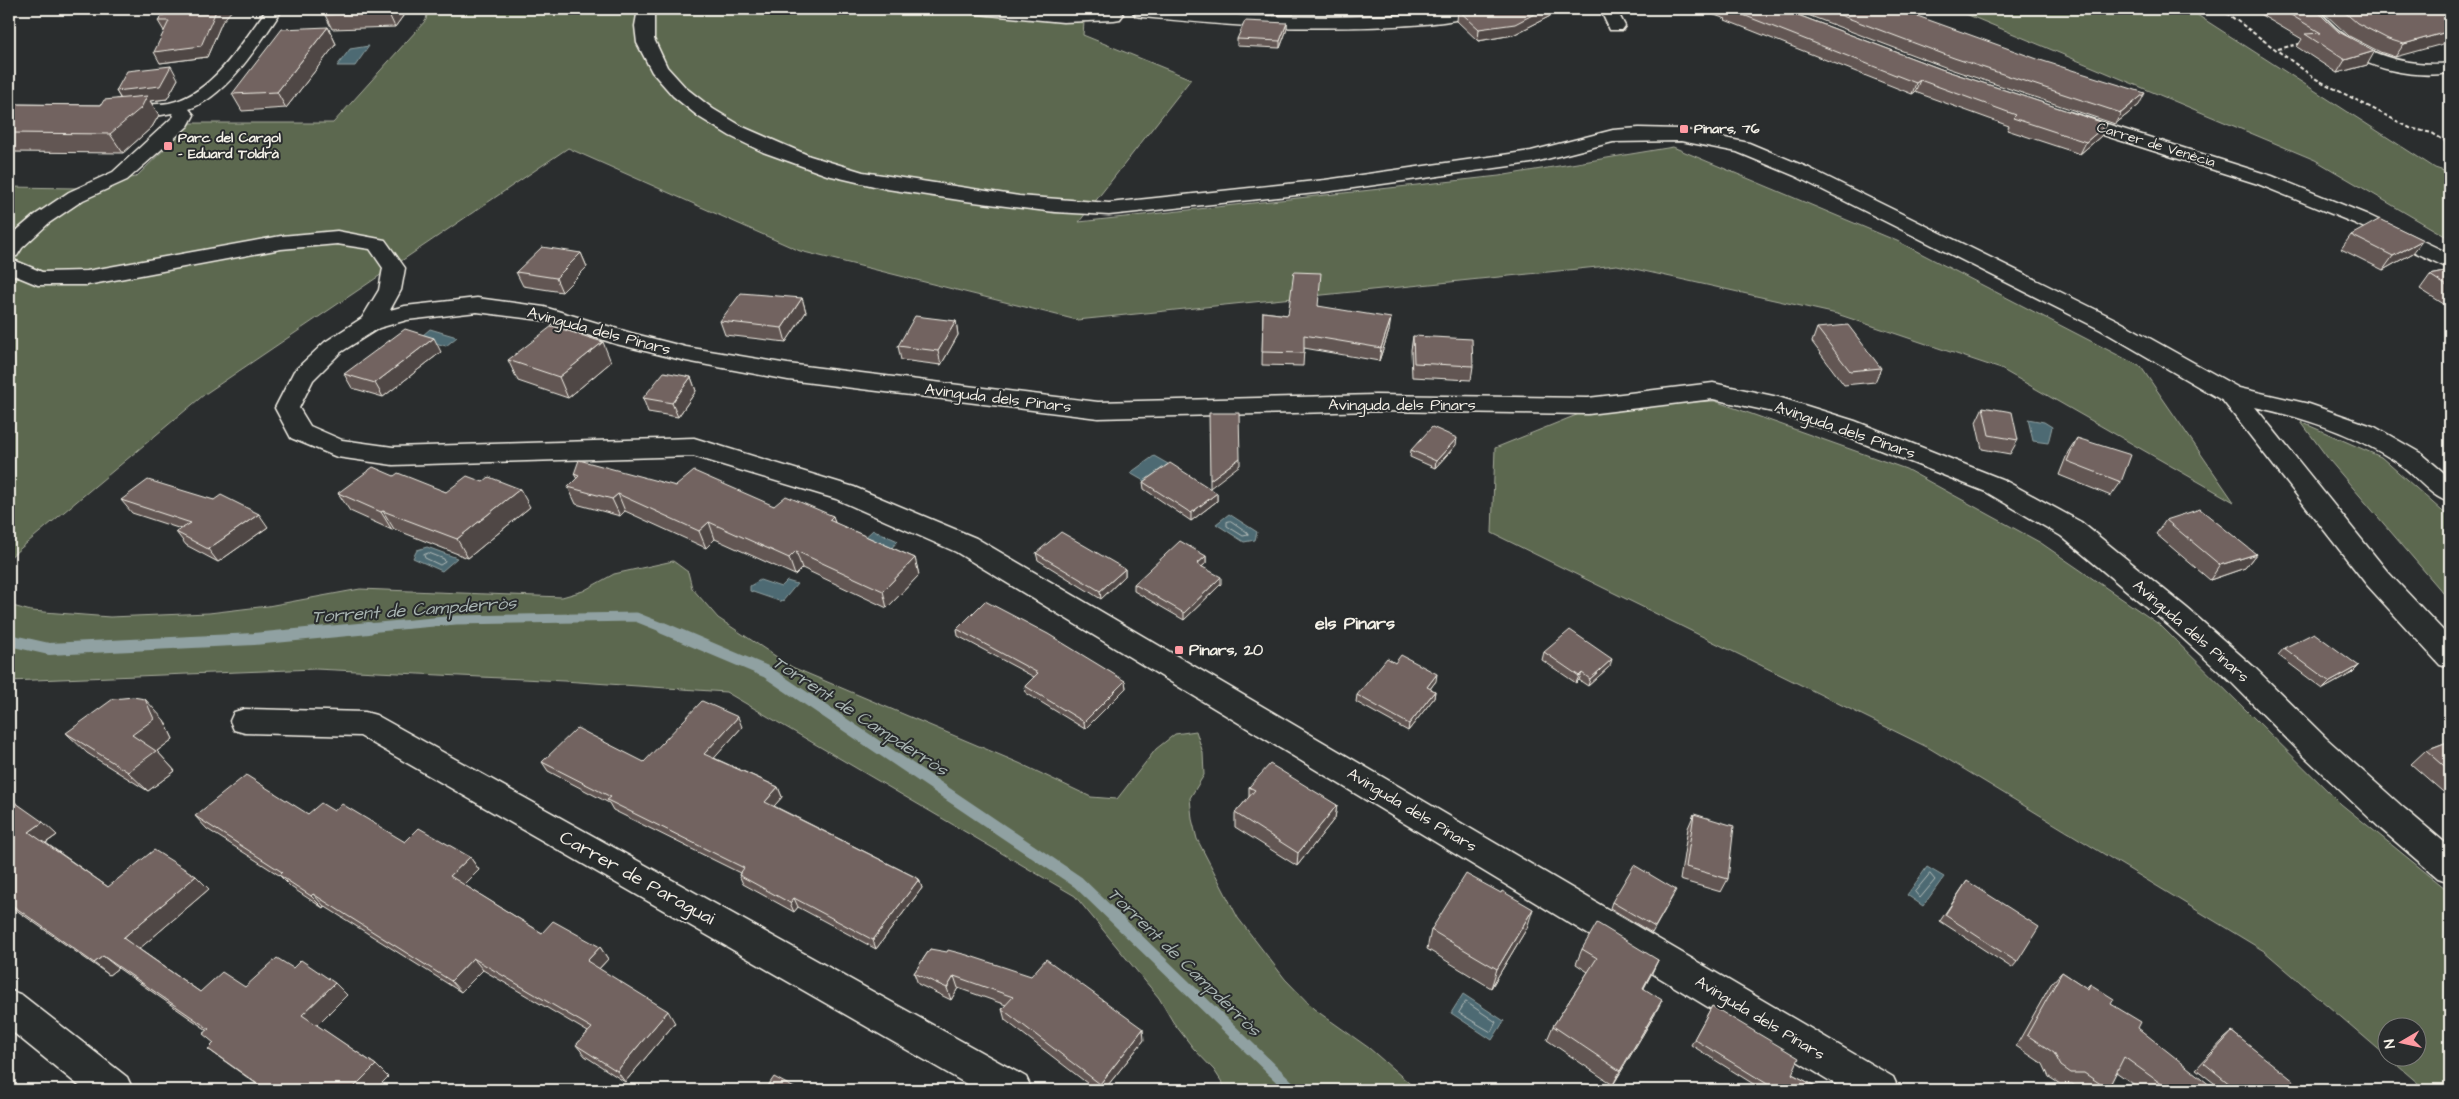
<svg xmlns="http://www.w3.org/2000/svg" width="2459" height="1099" font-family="'Architects Daughter',sans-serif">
	<rect width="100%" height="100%" fill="#2a2d2e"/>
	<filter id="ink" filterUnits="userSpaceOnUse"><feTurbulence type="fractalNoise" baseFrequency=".02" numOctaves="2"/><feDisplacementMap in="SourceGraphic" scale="10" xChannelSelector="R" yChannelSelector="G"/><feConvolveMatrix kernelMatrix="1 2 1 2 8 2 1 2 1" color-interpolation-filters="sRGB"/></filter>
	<g filter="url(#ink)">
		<!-- green -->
		<path fill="#5c6850" stroke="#a8ac9c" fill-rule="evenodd" d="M428,9H1085L1083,35L1191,79L1079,222L1499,176L1673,147L1897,241L2141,367L2234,502L2001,369L1837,314L1617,265L1077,320L800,251L568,148L205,394L9,558V187L76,188L136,177L191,123H333L426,20Z
			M1954,9H2188L2435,168L2450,173V239L2315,160Z
			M1715,401L1906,469L2041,543L2160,625L2341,804L2450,892V1090H2426L2264,951L1929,748L1492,533L1495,448L1579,414L1652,404ZM2386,1026H2416V1056H2386Z
			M2301,422L2381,457L2450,518V601L2330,461Z
			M673,561L688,572L692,588L718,618L792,667L1019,763L1091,797L1117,799L1156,749L1175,734L1196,731L1203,753L1204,775L1190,798L1192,819L1197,839L1238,918L1285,979L1314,1009L1369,1048L1417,1090H1227L1214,1070L1194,1049L1173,1022L1159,998L1075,896L726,692L564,681L315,669L9,681V605L31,611L110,617L209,613L268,606L360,589L562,597L583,591L614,574Z"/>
		<!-- water -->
		<path fill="#4e6b73" stroke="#90a1a2" d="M369,46L355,66H337L350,49Z
			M430,329L457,337L446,346L414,337L423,335Z
			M2028,419L2044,422L2052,427L2048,443L2033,441Z
			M1154,456L1168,464L1144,481L1130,473Z
			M1229,514L1257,532L1255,540L1244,542L1216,524Z
			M873,530L898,541L885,555L859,543Z
			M427,547L457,558L442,571L413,558L417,550Z
			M760,580L781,587L787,581L797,584L782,602L750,591V586Z
			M1927,867L1944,877L1923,906L1907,895Z
			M1463,994L1504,1021L1492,1040L1451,1013Z"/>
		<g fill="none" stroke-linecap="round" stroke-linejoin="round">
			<!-- shore -->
			<path stroke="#b2bbb9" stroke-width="1" d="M1231,521L1247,532L1248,535L1243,536L1227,526V522Z
				M429,553L444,559L445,562L440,565L425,558L424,555Z
				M1930,874L1935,880L1920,898L1915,892Z
				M1466,1002L1496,1022L1491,1032L1459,1013Z"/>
			<!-- stream-far1 -->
			<path stroke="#90a1a2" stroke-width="9" d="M356,629L456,620L636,617L666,629"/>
			<!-- stream -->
			<path stroke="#90a1a2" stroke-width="12" d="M663,628L767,672L1078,882L1293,1090
				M9,640L49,649L254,639L369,628"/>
			<!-- minor casing -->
			<g stroke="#f4f1e8" stroke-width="3">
				<path id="minor" d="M267,9H283C260,42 228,96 189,109L194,115L188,126L127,180L83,200L49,223L22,248L17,256L9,257V237L35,215L69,192L113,172L174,116L172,113C153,117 130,120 111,115L109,111L111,107C130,102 150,106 169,103C213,94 242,42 267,9Z
					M638,9H654V39L667,67L686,88L713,109L743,127L810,156L863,172L1019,196L1109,203L1325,180L1531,151L1613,130L1639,128L1681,129L1749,143L1809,168L2117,320L2239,388L2309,404L2375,427L2422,454L2450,478V502C2429,497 2414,472 2395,461C2352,433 2305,418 2255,407L2387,571L2450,638V668L2440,665L2367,585L2223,401L2101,330L1795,176L1737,152L1681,141L1613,142L1531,163L1325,192L1109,215L1055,212L966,201L887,189L827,175L763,152L730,136L699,117L673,96L652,72L637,43L635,26Z
					M970,9L1120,11L1123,15L1120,19L1114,20L1063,22L978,14L972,13Z
					M1136,9H1164L1249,16L1329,17L1417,15L1459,9H1484C1469,32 1282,28 1248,26C1213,24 1177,20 1142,17L1136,16L1133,12Z
					M1600,9H1616L1625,26L1622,30H1610Z
					M2306,9H2322V14C2353,51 2401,68 2450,63V73C2397,81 2335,59 2304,14Z
					M2069,112L2272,176L2368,215L2450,254V269L2354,223L2258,184L2062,122L2059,118L2062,114Z
					M337,231L385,240L405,268L401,290L390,310L405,306L477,298L544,307L631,333L686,347L788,364L1098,402L1375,395L1588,398L1713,383L1778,397L1855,421L2004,480L2081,522L2188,609L2255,668L2326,738L2405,809L2450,847V882L2438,878L2381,829L2304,756L2233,684L2168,625L2061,536L1986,492L1837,433L1773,412L1713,399L1588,414L1375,411L1098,418L788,380L686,361L616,344L541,320L477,312L407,320L379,328L341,352L313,380L299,408L310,426L342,440L393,447L694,438L854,487L976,538L1893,1077L1899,1090H1845L956,552L836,499L693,456L393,465L337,457L291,438L275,408L294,371L325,342L362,318L379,290L383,268L370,249L337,244L281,249L87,285H38L9,273V258L42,272L87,271L281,236Z
					M245,709L365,712L376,715L1026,1077L1032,1090H977L360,736L245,733L234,730L230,721L234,712Z
					M9,990L22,995L127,1077L133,1090H84L9,1029Z"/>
			</g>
			<!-- path -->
			<path stroke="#f4f1e8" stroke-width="2" stroke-dasharray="4 2.5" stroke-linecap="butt" d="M2221,9L2316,79L2410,128L2432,133L2450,144
				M2278,49L2303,43"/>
			<!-- minor -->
			<use href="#minor" fill="#2a2d2e" fill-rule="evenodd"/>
		</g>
		<!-- wall -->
		<path fill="#625653" stroke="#f4f1e8" d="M169,9L222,22L207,57L160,63L164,31L158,21Z
			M325,9H402L403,16L395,27L332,29L325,15Z
			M1251,9H1295L1293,15L1251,14Z
			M1464,9H1564L1513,35L1478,41L1457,21L1458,10Z
			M1697,9H1782L1941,69L2107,124L2101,136L2080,154L2007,130L2009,126L1915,92L1912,94L1725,20L1726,19Z
			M1792,9H1898L2139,105L2115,124L1950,69Z
			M2251,9H2316L2367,65L2337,73L2297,47L2302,39Z
			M2323,9H2450L2395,57L2380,52L2349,36L2324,13Z
			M1287,23V29L1280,48L1237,46V39Z
			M328,27L336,44L286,108L242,111L232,94Z
			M178,79L167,99L150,101L159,115L152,127L123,153L9,152V104L101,105L120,98L116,91Z
			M2351,235L2413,253L2383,270L2341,249Z
			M581,253L587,267L562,292L523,286L516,272Z
			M2450,271V308L2420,289L2430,275Z
			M802,298L806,312L786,342L725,335L720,321Z
			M1318,306L1389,331L1379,361L1304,348L1303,366L1262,365L1263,312L1288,315Z
			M956,321L958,335L941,365L901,360L898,346Z
			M1817,328L1881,368L1875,382L1844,385L1812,342Z
			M1413,336L1473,366L1471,380L1412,377L1411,350Z
			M441,352L383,397L352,388L344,374Z
			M508,360L611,362L568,398L518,381Z
			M691,377L696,391L678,417L648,412L643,398Z
			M1983,407L2018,440L2010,454L1982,449L1976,422Z
			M2077,438L2121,482L2111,496L2059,475L2068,452Z
			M1456,445L1435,468L1410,457L1411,450Z
			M574,474L676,486L774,506L833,516L835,523L915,558L919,575L887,608L802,568L795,575L715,539L706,548L625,511L620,516L576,504L568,487L577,479Z
			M394,476L446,492L530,507L468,558L394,529L392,530L350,511L338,493Z
			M1143,482L1217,493V501L1191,521L1144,489Z
			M121,500H214L268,527L218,562L186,545L176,532L181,529L132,513Z
			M2166,520L2256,554L2245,568L2210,580L2156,534Z
			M1036,553L1125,569V576L1101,599L1038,560Z
			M1206,556V563L1202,567L1221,584L1184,620L1134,591V584Z
			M957,629L1125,681L1126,688L1085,729L1026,693L1025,686L1034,677L958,636Z
			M2284,648L2359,666L2352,673L2323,689L2278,655Z
			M1544,652L1610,666L1588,686L1579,680L1576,683L1542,660Z
			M1395,663L1436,681L1430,689L1435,691L1434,698L1408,731L1356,702L1357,695Z
			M164,720L173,739L157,751L175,771L148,791L87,753L66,733Z
			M742,727L714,758L778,787L782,797L774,806L919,879L922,888L876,949L798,907L794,912L743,884L739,875L740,873L613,810L609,803L548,771L542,762H644Z
			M2450,741V798L2411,764L2426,750Z
			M1249,787L1337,805L1335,818L1297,866L1235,827V813L1249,797Z
			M9,798L57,835L46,843L108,887L196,876L209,889L139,949L200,992L245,987L293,968L347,995L316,1025L376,1065L388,1077L375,1090H265L223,1060L208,1049L214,1043L207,1030L118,968L109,975L19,912L9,904Z
			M334,811L405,842L470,857L479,870L464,885L542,933L600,947L608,959L599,969L675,1023L625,1082L585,1056L576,1045L588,1032L483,970L461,992L324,906L323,908L291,887L279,875L207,829L195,816L308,814Z
			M1694,814L1728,879L1721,892L1680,880L1688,828Z
			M1967,881L2017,962L2012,968L1940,921Z
			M1673,896L1652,933L1610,908L1612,902Z
			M1527,928L1491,988L1427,949L1431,930Z
			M930,949L1144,1040L1104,1090H1096L1005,1020L1002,1009L1006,1005L958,988L951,1000L918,984L914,973Z
			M1582,949L1658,960L1644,988L1655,1014L1613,1085L1547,1040L1553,1026L1588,972L1576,964Z
			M2062,972L2086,988L2090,984L2111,1004L2207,1090H2142L2116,1072L2108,1089L2106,1090H2082L2072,1084H2060L2049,1077L2043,1064L2016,1046L2051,984Z
			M1712,1006L1792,1074L1823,1090H1763L1691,1045Z
			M2232,1032L2303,1090H2223L2196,1069L2225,1038Z"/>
		<!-- shaded-wall -->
		<path fill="#504644" stroke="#f4f1e8" d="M218,9H233L222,22L207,57L160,63L154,52Z
			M391,9H402L403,16L395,27L388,12Z
			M1437,9H1448L1436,10Z
			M1544,9H1564L1513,35L1478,41L1479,29Z
			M1287,23V29L1280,48V41Z
			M328,27L336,44L286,108L277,92Z
			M2450,31V42L2395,57L2404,44Z
			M2375,51L2367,65L2337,73L2345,60Z
			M171,66L178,79L167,99L150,101L159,115L152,127L123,153L110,134L124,104L116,91Z
			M1920,80L1915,92L1912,94L1916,83Z
			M2145,93L2139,105L2115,124L2121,113Z
			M2107,124L2101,136L2080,154L2086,142Z
			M2423,240L2413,253L2383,270L2393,256Z
			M581,253L587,267L562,292L556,278Z
			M802,298L806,312L786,342L782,328Z
			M1391,318L1389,331L1379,361L1381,348Z
			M956,321L958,335L941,365L938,351Z
			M434,338L441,352L383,397L375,383Z
			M603,342L611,362L568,398L559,377Z
			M691,377L696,391L678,417L672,403Z
			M1457,438L1456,445L1435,468L1436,461Z
			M1240,458V465L1210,488V480Z
			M520,489L530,507L468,558L457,539Z
			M1217,493V501L1191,521V513Z
			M618,494L625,511L620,516L612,499Z
			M383,511L394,529L392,530L381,512Z
			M259,514L268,527L218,562L208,549Z
			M833,516L838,533L829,520Z
			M709,522L715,539L706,548L699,531Z
			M796,551L802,568L795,575L789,558Z
			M2256,554L2245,568L2210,580L2220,565Z
			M1206,556V563L1197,571V564Z
			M915,558L919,575L887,608L883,591Z
			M1125,569V576L1101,599L1100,591Z
			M1221,577V584L1184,620V613Z
			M1612,659L1610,666L1588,686L1590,679Z
			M2359,666L2352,673L2323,689L2330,682Z
			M1582,673L1579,680L1576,683L1579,676Z
			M1437,674L1436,681L1426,694L1427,687Z
			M1125,681L1126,688L1085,729L1084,722Z
			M1435,691L1434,698L1408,731L1409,724Z
			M145,699L164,720L173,739L157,751L175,771L148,791L128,772L132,735Z
			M738,717L742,727L709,764L704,754Z
			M778,787L782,797L769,812L765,802Z
			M1337,805L1335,818L1297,866L1298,853Z
			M43,822L57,835L44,844L29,832Z
			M470,857L479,870L460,889L450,876Z
			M196,876L209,889L138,950L123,938Z
			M919,879L922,888L876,949L873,940Z
			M313,894L324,906L323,908L311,896Z
			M794,898L798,907L794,912L790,903Z
			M1533,909L1527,928L1491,988L1497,969Z
			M600,947L608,959L595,973L587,961Z
			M103,956L118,968L109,975L94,963Z
			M473,958L483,970L461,992L451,981Z
			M1658,960L1651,975L1636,1002L1643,988Z
			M954,976L958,988L951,1000L947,988Z
			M335,983L347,995L315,1027L302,1015Z
			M1662,1000L1655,1014L1613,1085L1620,1071Z
			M668,1011L675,1023L625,1082L617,1071Z
			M1143,1029L1144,1040L1104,1090H1101L1100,1084Z
			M376,1065L388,1077L375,1090H351Z"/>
		<!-- building -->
		<path fill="#726461" stroke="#f4f1e8" d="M169,9H218L216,11L201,46L154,52L169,21H158Z
			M325,9H391L388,12L325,15Z
			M1464,9H1544L1515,24L1479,29L1458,10Z
			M1728,9H1782L1941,69L2107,124L2086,142L2013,118L2016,115L1920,80L1916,83Z
			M1824,9H1898L2040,60L2145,93L2121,113L1954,58Z
			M2281,9H2316L2324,18L2339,32L2375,51L2345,60L2305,34L2321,33Z
			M2341,9H2450V31L2404,44L2388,39L2357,23Z
			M1245,21L1287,23L1280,41L1237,39Z
			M328,27L277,92L232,94L282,29Z
			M171,66L160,86L116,91L127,71Z
			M147,96L141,108L110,134L9,133V104L101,105L104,100Z
			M2380,219L2423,240L2393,256L2351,235Z
			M542,247L581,253L556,278L516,272Z
			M2450,271V288L2430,275Z
			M1294,272L1321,273L1318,306L1391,318L1381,348L1304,335V353L1262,352L1263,312L1288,315Z
			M741,293L802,298L782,328L720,321Z
			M915,316L956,321L938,351L898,346Z
			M1848,325L1881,368L1850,371L1817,328Z
			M552,326L603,342L559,377L508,360Z
			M405,329L434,338L375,383L344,374Z
			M1413,336L1472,339L1473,366L1414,363Z
			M664,372L691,377L672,403L643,398Z
			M1983,407L2012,412L2018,440L1989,435Z
			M1209,413H1239L1240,458L1210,480Z
			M1432,427L1457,438L1436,461L1411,450Z
			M2077,438L2131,455L2121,482L2067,461Z
			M579,460L676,486L694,471L774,506L786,496L833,516L829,520L915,558L883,591L796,551L789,558L709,522L699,531L618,494L612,499L568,487L579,476L574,474Z
			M1170,463L1217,493L1191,513L1143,482Z
			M373,467L394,476L398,473L446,492L467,476L483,482L489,477L520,489L457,539L383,511L381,512L338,493Z
			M148,480L214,500L221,495L259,514L208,549L176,532L191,523L121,500Z
			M2200,509L2256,554L2220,565L2166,520Z
			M1061,532L1125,569L1100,591L1036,553Z
			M1180,541L1206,556L1197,564L1221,577L1184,613L1134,584Z
			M985,601L1048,634L1125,681L1084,722L1025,686L1038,673L957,629Z
			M1570,630L1612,659L1590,679L1582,673L1579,676L1544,652Z
			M2314,633L2359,666L2330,682L2284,648Z
			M1401,655L1437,674L1427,687L1435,691L1409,724L1357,695L1387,658L1395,663Z
			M133,697L145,699L154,719L132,735L156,751L128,772L66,733L113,699Z
			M702,701L738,717L704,754L778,787L765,802L919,879L873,940L794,898L790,903L739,875L744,868L607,800L611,797L542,762L577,728L644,762Z
			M2450,741V771L2426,750Z
			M1270,764L1337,805L1298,853L1235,813L1255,790L1249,787Z
			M246,775L308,814L321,803L334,811L342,804L405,842L419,828L470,857L450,876L542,933L553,921L600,947L587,961L668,1011L617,1071L576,1045L592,1028L473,958L451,981L313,894L311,896L279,875L282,872L195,816Z
			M9,798L43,822L29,832L108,887L154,850L196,876L123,938L200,992L222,972L245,987L277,958L293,968L301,960L335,983L302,1015L376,1065L351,1090H266L208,1049L214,1043L203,1034L209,1029L103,956L94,963L9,903Z
			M1694,814L1734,826L1728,879L1686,867Z
			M1634,865L1676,890L1655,927L1612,902Z
			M1466,874L1501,893L1502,891L1533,909L1497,969L1431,930Z
			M1967,881L2039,927L2017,962L1945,915Z
			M1597,923L1658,960L1643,988L1662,1000L1620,1071L1553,1026L1597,958L1582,949Z
			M930,949L947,952L948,950L967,955L1031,976L1046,959L1143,1029L1100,1084L1002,1009L1013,997L954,976L947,988L914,973Z
			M2062,972L2088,989L2090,984L2114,999L2111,1004L2141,1022L2138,1028L2211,1086L2207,1090H2170L2124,1057L2108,1089L2084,1073H2071L2061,1066L2054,1053L2027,1035Z
			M1712,1006L1799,1058L1792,1074L1823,1090H1777L1694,1039Z
			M2232,1032L2304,1089L2303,1090H2237L2204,1063Z
			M774,1077L798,1090H765Z"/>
	</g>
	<!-- markers -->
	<g fill="#ff9aa2" stroke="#2a2d2e" stroke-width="2">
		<rect x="1679" y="124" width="10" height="10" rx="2.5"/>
		<rect x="163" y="141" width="10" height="10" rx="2.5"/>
		<rect x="1174" y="645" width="10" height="10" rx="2.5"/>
	</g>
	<g text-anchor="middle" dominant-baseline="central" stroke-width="4" stroke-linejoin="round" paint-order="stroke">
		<!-- far-poi labels -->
		<g font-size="14" font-weight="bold" fill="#f4f1e8" stroke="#2a2d2e" text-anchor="start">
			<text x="1694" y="129">Pinars, 76</text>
			<text x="178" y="138">Parc del Cargol<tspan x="178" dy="16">- Eduard Toldrà</tspan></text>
		</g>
		<!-- far-street labels -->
		<g font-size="14" fill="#f4f1e8" stroke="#2a2d2e">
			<text transform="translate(2156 145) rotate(17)">Carrer de Venècia</text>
		</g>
		<!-- street labels -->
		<g font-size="16" fill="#f4f1e8" stroke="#2a2d2e">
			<text transform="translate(599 331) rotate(15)">Avinguda dels Pinars</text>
			<text transform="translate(998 398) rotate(7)">Avinguda dels Pinars</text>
			<text x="1402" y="405">Avinguda dels Pinars</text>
			<text transform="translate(1845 430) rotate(19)">Avinguda dels Pinars</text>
			<text transform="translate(2191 631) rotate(41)">Avinguda dels Pinars</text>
			<text transform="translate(1412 810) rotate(31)">Avinguda dels Pinars</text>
			<text transform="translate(1760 1018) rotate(31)">Avinguda dels Pinars</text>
		</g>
		<!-- poi labels -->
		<g font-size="16" font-weight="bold" fill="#f4f1e8" stroke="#2a2d2e" text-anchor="start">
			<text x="1189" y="650">Pinars, 20</text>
		</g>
		<!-- water labels -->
		<g font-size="18" font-style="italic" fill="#a9b5b3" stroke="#2a2d2e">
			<text transform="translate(414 610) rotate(-4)">Torrent de Campderròs</text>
			<text transform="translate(860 716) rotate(33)">Torrent de Campderròs</text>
			<text transform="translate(1184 962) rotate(44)">Torrent de Campderròs</text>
		</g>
		<!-- neighbourhood labels -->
		<g font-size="18" font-weight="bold" fill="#f4f1e8" stroke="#2a2d2e">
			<text x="1355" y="623">els Pinars</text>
		</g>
		<!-- near-street labels -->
		<g font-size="19" fill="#f4f1e8" stroke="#2a2d2e">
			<text transform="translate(637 878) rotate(29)">Carrer de Paraguai</text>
		</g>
	</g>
	<!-- margin -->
	<rect width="2459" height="1099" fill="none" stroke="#2a2d2e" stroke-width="30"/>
	<rect x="15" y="15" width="2429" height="1069" fill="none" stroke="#f4f1e8" stroke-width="2" filter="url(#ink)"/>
	<!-- north arrow -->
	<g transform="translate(2402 1042) rotate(261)"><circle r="24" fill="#2a2d2e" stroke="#7b7b78"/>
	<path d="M0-4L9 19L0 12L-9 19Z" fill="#ff9aa2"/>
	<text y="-8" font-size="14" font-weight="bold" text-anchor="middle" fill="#f4f1e8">N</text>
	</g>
</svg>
